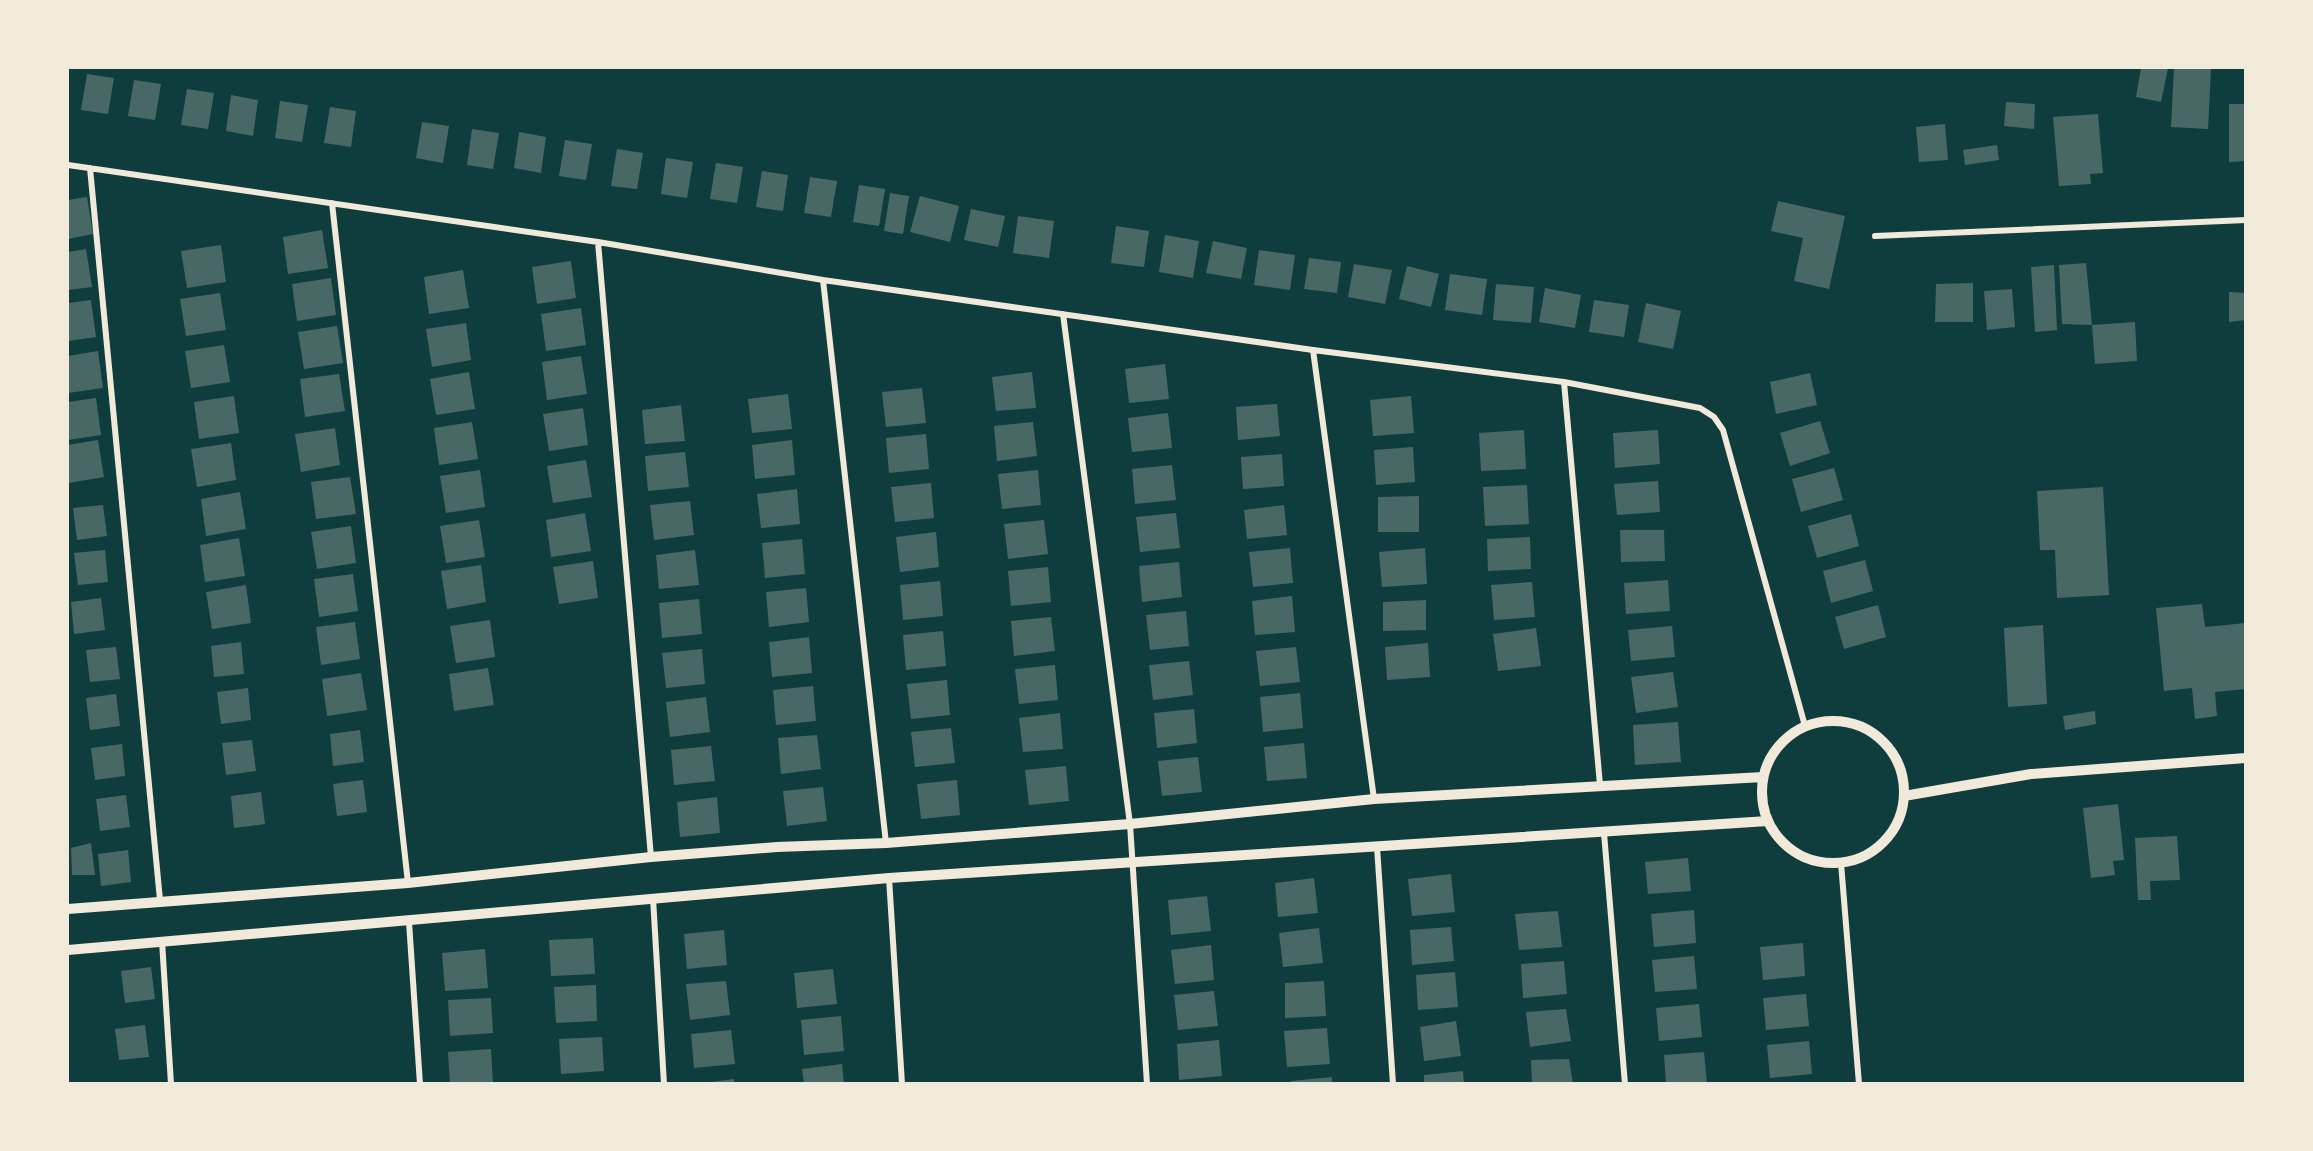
<svg xmlns="http://www.w3.org/2000/svg" width="2313" height="1151" font-family="Barlow,sans-serif">
	<rect width="100%" height="100%" fill="#0f3d3e"/>
	<!-- building -->
	<path fill="#486865" d="M2141,68H2168L2161,102L2136,97Z
		M2174,68H2211L2208,129L2171,127Z
		M87,74L114,78L108,114L81,110Z
		M134,80L161,84L155,120L128,116Z
		M187,89L214,93L208,129L181,125Z
		M231,95L258,100L253,136L226,131Z
		M280,101L308,105L302,142L275,138Z
		M2006,102L2035,104L2034,129L2004,126Z
		M2229,104H2246V161L2229,162Z
		M330,107L356,111L351,147L324,143Z
		M2098,114L2103,173L2090,174L2091,184L2059,186L2053,117Z
		M422,122L449,126L443,163L416,158Z
		M1945,124L1948,160L1919,162L1916,127Z
		M472,129L499,133L493,169L467,165Z
		M519,132L546,137L541,173L514,168Z
		M565,140L592,144L586,180L559,176Z
		M1997,145L1999,160L1965,165L1963,150Z
		M617,149L643,153L637,189L611,186Z
		M666,158L693,162L687,198L661,194Z
		M716,163L743,167L737,203L710,199Z
		M762,171L788,175L783,211L756,207Z
		M810,177L837,181L831,217L804,213Z
		M859,185L885,189L879,226L853,222Z
		M890,193L909,196L903,234L884,231Z
		M920,196L959,206L950,242L910,232Z
		M87,197L93,234L68,239V200Z
		M1778,201L1845,216L1829,289L1794,281L1803,238L1771,231Z
		M971,209L1005,216L998,247L964,240Z
		M1018,216L1054,221L1049,258L1013,253Z
		M1116,226L1149,231L1144,267L1111,263Z
		M322,230L328,268L288,274L283,237Z
		M1165,235L1199,241L1193,278L1159,272Z
		M1213,241L1247,248L1241,279L1206,273Z
		M221,245L226,282L187,288L181,251Z
		M86,249L92,287L68,290V252Z
		M1259,250L1295,255L1290,290L1254,285Z
		M1309,258L1341,262L1337,293L1304,289Z
		M571,261L576,298L537,304L532,267Z
		M2086,263L2092,325L2062,324L2059,265Z
		M1354,264L1392,270L1385,304L1348,297Z
		M2054,265L2057,330L2035,332L2031,267Z
		M1407,266L1439,274L1431,307L1399,299Z
		M463,270L469,308L429,314L424,277Z
		M1450,274L1487,279L1482,315L1445,310Z
		M331,278L336,315L297,321L292,284Z
		M1973,283V322H1935L1936,284Z
		M1496,284L1534,287L1531,323L1493,320Z
		M1545,288L1581,295L1575,328L1539,322Z
		M2012,289L2015,327L1987,330L1984,291Z
		M2229,292L2246,293V320L2229,322Z
		M220,293L226,330L186,336L180,299Z
		M91,300L96,337L68,341V303Z
		M1594,300L1629,305L1624,337L1589,332Z
		M1646,303L1681,311L1673,349L1638,342Z
		M581,308L586,345L546,351L541,314Z
		M2135,322L2137,361L2095,364L2092,325Z
		M466,323L471,360L432,367L426,329Z
		M337,326L343,363L304,369L298,332Z
		M224,345L230,382L191,388L185,351Z
		M98,351L103,388L68,393V356Z
		M581,356L587,394L547,400L542,362Z
		M1165,364L1169,399L1129,403L1125,369Z
		M469,372L475,409L436,415L430,379Z
		M1032,372L1036,408L996,411L992,377Z
		M1810,373L1817,405L1776,414L1770,382Z
		M339,374L345,411L305,417L300,379Z
		M922,388L926,423L886,427L882,392Z
		M788,394L792,429L752,433L748,399Z
		M234,396L239,433L199,439L194,402Z
		M1411,396L1414,433L1373,436L1370,400Z
		M96,398L101,435L68,440V402Z
		M1277,404L1280,436L1238,440L1236,407Z
		M681,405L685,441L645,444L642,410Z
		M583,408L588,445L549,451L543,414Z
		M1168,413L1172,448L1132,452L1128,418Z
		M1820,421L1830,453L1790,466L1780,433Z
		M472,422L478,459L439,465L434,428Z
		M1033,422L1037,456L997,461L994,426Z
		M335,428L340,465L301,472L295,434Z
		M1524,430L1526,469L1481,471L1479,433Z
		M1658,430L1660,464L1615,468L1613,433Z
		M926,434L929,469L889,473L886,438Z
		M98,440L104,477L68,483V445Z
		M792,440L795,475L755,479L752,445Z
		M231,443L236,480L197,487L191,449Z
		M1413,447L1415,482L1376,485L1374,450Z
		M685,452L689,487L648,491L645,456Z
		M1282,454L1284,486L1243,489L1241,457Z
		M586,460L592,497L553,503L547,466Z
		M1172,465L1176,500L1135,504L1132,469Z
		M1834,468L1843,500L1801,512L1792,479Z
		M480,470L485,507L446,513L440,476Z
		M1038,470L1041,505L1002,509L998,474Z
		M350,477L356,514L316,519L311,482Z
		M1658,481L1660,512L1617,515L1614,484Z
		M931,483L934,518L895,522L891,487Z
		M1527,485L1529,524L1485,526L1483,487Z
		M2103,487L2109,595L2057,598L2055,550H2040L2037,491Z
		M797,489L800,524L761,528L757,494Z
		M240,492L246,529L206,536L201,499Z
		M1419,496V532H1378V497Z
		M690,501L694,535L654,540L650,505Z
		M103,505L107,536L77,540L73,508Z
		M1284,505L1287,535L1247,539L1244,510Z
		M585,513L591,551L551,557L546,520Z
		M1176,513L1180,548L1140,552L1136,517Z
		M1851,514L1859,546L1817,558L1808,526Z
		M479,520L485,557L446,563L440,526Z
		M1044,520L1048,554L1008,559L1004,524Z
		M351,526L356,563L317,569L311,532Z
		M1620,530H1664L1665,561L1621,562Z
		M936,532L939,567L900,572L896,537Z
		M1530,537L1531,569L1488,571L1487,539Z
		M239,538L245,576L205,582L200,545Z
		M802,539L805,574L765,578L762,543Z
		M1290,548L1293,583L1253,587L1249,552Z
		M1425,548L1427,584L1382,587L1379,552Z
		M105,550L108,582L78,585L74,553Z
		M695,550L699,585L659,589L656,555Z
		M1865,560L1873,591L1831,603L1823,571Z
		M593,561L598,598L559,604L553,567Z
		M1179,562L1182,597L1142,602L1139,566Z
		M481,565L486,602L447,609L441,571Z
		M1048,567L1051,602L1011,606L1008,571Z
		M353,574L358,611L319,617L314,579Z
		M1668,580L1670,611L1626,614L1624,583Z
		M940,581L943,616L903,620L900,585Z
		M1532,582L1535,617L1494,620L1491,585Z
		M246,585L251,623L212,629L206,592Z
		M806,588L809,622L769,627L766,592Z
		M1292,596L1295,632L1255,635L1252,601Z
		M101,598L105,630L74,634L71,602Z
		M699,599L702,634L662,638L659,603Z
		M1426,600V630L1383,631V602Z
		M2202,604L2205,627L2246,623V689L2215,692L2217,716L2195,719L2192,688L2164,691L2156,608Z
		M1878,605L1886,637L1844,649L1835,617Z
		M1186,611L1189,646L1150,650L1146,615Z
		M1051,617L1055,651L1014,656L1011,621Z
		M490,620L495,657L456,663L450,626Z
		M355,622L360,659L321,665L316,627Z
		M2043,625L2047,704L2008,707L2004,628Z
		M1672,626L1675,657L1631,661L1628,630Z
		M1536,628L1541,666L1498,671L1493,634Z
		M943,631L946,666L906,670L903,635Z
		M809,637L812,673L772,677L769,642Z
		M241,642L244,674L214,677L211,646Z
		M1428,643L1430,677L1387,680L1385,647Z
		M116,647L120,679L90,682L86,650Z
		M1296,647L1300,682L1260,686L1256,651Z
		M702,649L705,684L666,688L662,653Z
		M1189,661L1193,695L1153,700L1149,665Z
		M1055,665L1058,700L1019,704L1015,669Z
		M488,668L494,705L454,711L449,674Z
		M1673,672L1678,707L1636,713L1631,677Z
		M361,673L367,710L327,716L322,679Z
		M947,680L950,715L911,719L907,684Z
		M813,686L816,721L776,725L773,690Z
		M248,688L251,720L221,724L217,692Z
		M1300,693L1303,728L1263,732L1260,697Z
		M116,694L120,726L90,730L86,698Z
		M706,697L710,732L670,737L666,702Z
		M1194,709L1197,743L1157,748L1154,713Z
		M2095,711L2096,724L2065,730L2063,716Z
		M1060,713L1063,749L1023,752L1019,718Z
		M1678,722L1681,762L1635,765L1633,725Z
		M951,728L955,763L915,767L911,732Z
		M360,730L364,762L333,766L330,734Z
		M817,735L821,769L781,774L778,738Z
		M252,740L256,771L226,775L222,743Z
		M1304,743L1307,778L1267,781L1264,747Z
		M122,744L125,776L95,780L91,748Z
		M711,746L715,781L674,785L671,750Z
		M1198,757L1202,792L1162,796L1158,761Z
		M1066,766L1069,801L1029,805L1025,770Z
		M363,780L367,812L337,816L333,784Z
		M957,780L960,815L921,819L917,784Z
		M823,787L827,821L787,826L783,791Z
		M261,792L265,824L234,828L231,796Z
		M126,795L130,827L100,831L96,799Z
		M717,797L720,833L680,837L677,802Z
		M2118,804L2124,860L2113,861L2115,875L2091,878L2083,808Z
		M2177,836L2180,880L2150,881L2151,900H2138L2135,838Z
		M91,843L95,875H72L71,848Z
		M128,850L131,882L101,886L98,854Z
		M1688,858L1691,891L1648,894L1645,862Z
		M1451,874L1455,912L1412,916L1408,879Z
		M1314,878L1318,913L1278,917L1275,883Z
		M1207,896L1211,931L1171,935L1168,900Z
		M1694,910L1696,943L1654,947L1651,914Z
		M1558,911L1562,947L1519,950L1515,914Z
		M1451,927L1454,961L1412,965L1410,930Z
		M1319,928L1323,963L1283,967L1279,933Z
		M724,930L727,965L687,969L684,934Z
		M593,938L595,974L551,976L549,940Z
		M1803,943L1805,976L1763,980L1760,947Z
		M1211,945L1214,980L1175,984L1171,950Z
		M485,949L488,988L445,991L442,953Z
		M1694,956L1697,989L1655,992L1652,960Z
		M1564,961L1567,994L1523,998L1521,964Z
		M151,967L155,999L125,1003L121,971Z
		M833,969L837,1004L797,1008L794,973Z
		M1455,972L1458,1007L1418,1010L1416,975Z
		M726,981L730,1015L690,1020L686,984Z
		M1324,981L1326,1016L1285,1018V983Z
		M596,985L597,1021L556,1023L554,987Z
		M1214,991L1218,1026L1178,1030L1174,995Z
		M1806,994L1809,1026L1766,1030L1763,998Z
		M491,998L493,1033L450,1036L448,1000Z
		M1699,1004L1702,1037L1659,1041L1656,1008Z
		M1566,1009L1571,1041L1530,1047L1526,1012Z
		M841,1016L844,1051L804,1055L801,1020Z
		M1456,1021L1461,1056L1424,1061L1420,1027Z
		M145,1025L149,1057L119,1060L115,1029Z
		M1327,1028L1330,1064L1287,1067L1284,1031Z
		M731,1030L735,1064L694,1068L691,1034Z
		M602,1037L604,1071L561,1074L559,1039Z
		M1219,1040L1222,1076L1179,1080L1177,1044Z
		M1809,1041L1812,1074L1770,1078L1767,1045Z
		M491,1049L493,1083L450,1084L448,1052Z
		M1704,1052L1707,1084H1666L1664,1055Z
		M1569,1059L1573,1084H1532L1531,1060Z
		M842,1064L844,1084H804L802,1069Z
		M1463,1071L1464,1084H1424V1075Z
		M1332,1077V1084H1291V1081Z
		M734,1079V1084H710V1082Z"/>
	<g fill="none" stroke-linecap="round" stroke-linejoin="round">
		<!-- minor -->
		<path stroke="#f1e9da" stroke-width="6" d="M68,165L598,242L823,280L1313,350L1564,382L1700,408L1714,417L1723,430L1805,726
			M90,168L160,900
			M332,203L408,883
			M1875,236L2246,220
			M598,242L651,857
			M823,280L886,843
			M1063,314L1130,824L1147,1084
			M1313,350L1374,799
			M1564,382L1600,785
			M1604,833L1625,1084
			M1377,847L1393,1084
			M1841,863L1859,1084
			M889,878L902,1084
			M653,898L664,1084
			M409,922L420,1084
			M162,941L171,1084"/>
		<!-- tertiary -->
		<path stroke="#f1e9da" stroke-width="10" d="M1762 792a71 71 0 1 1 142 0a71 71 0 1 1-142 0Z
			M1904,796L2031,774L2246,758
			M68,909L408,883L651,857L777,847L886,843L1130,824L1374,799L1763,777
			M68,950L889,878L1768,821"/>
	</g>
	<!-- border -->
	<rect width="2313" height="1151" fill="none" stroke="#f1e9da" stroke-width="138"/>
</svg>
